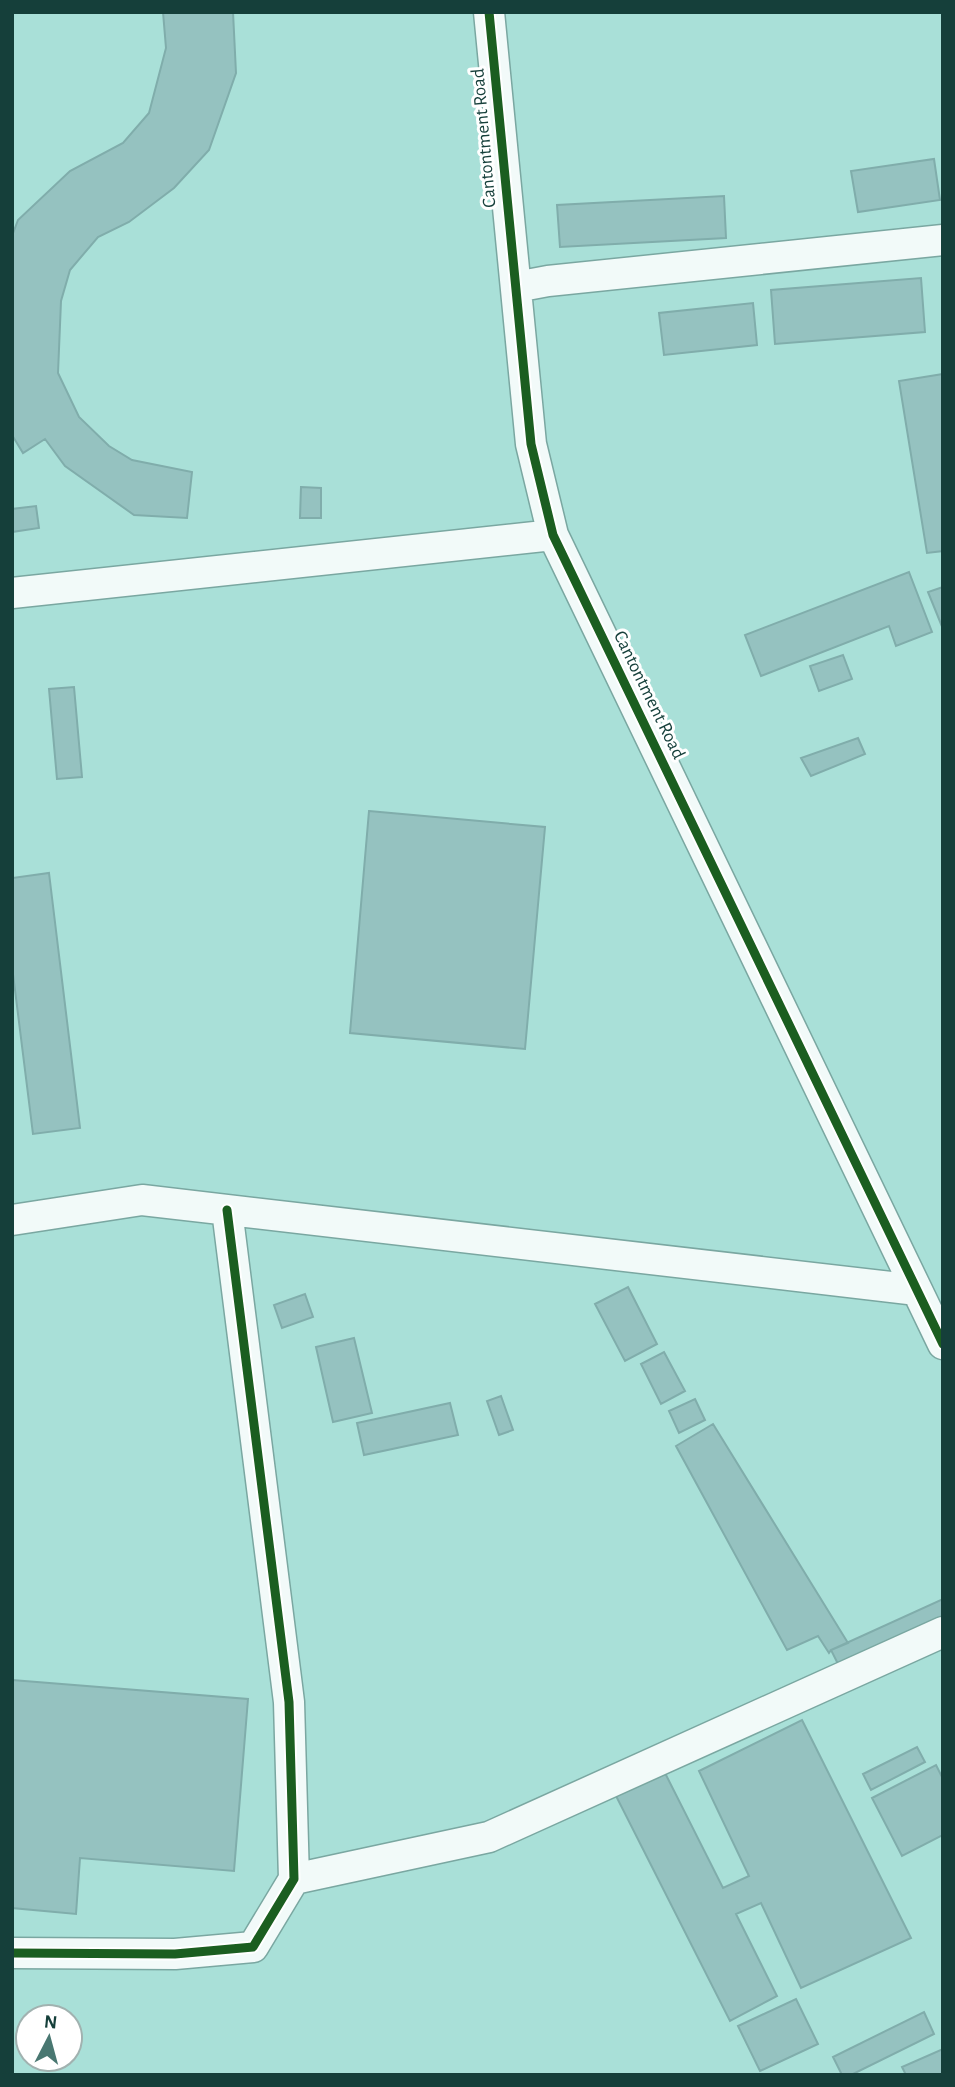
<svg xmlns="http://www.w3.org/2000/svg" width="955" height="2087" font-family="'Alegreya Sans',sans-serif">
	<rect width="100%" height="100%" fill="#a9e0d8"/>
	<!-- building -->
	<path fill="#95c2c0" stroke="#80adab" stroke-width="2" d="M163,12H233L236,73L209,150L174,188L129,222L98,237L70,270L61,301L58,373L79,417L109,446L132,460L192,472L187,518L134,515L65,466L45,439L23,453L12,435V236L18,220L70,171L123,143L149,113L166,48Z
		M934,159L940,200L858,212L851,171Z
		M724,196L726,238L560,247L557,205Z
		M921,278L925,332L775,344L771,290Z
		M753,303L757,345L664,355L659,313Z
		M943,374V551L927,553L899,381Z
		M301,487L321,488V518H300Z
		M36,506L39,528L12,532V509Z
		M909,572L932,632L896,646L889,626L761,676L745,635Z
		M943,587V629L928,592Z
		M843,655L852,679L819,691L810,666Z
		M74,687L82,777L57,779L49,689Z
		M858,738L865,754L811,776L801,758Z
		M369,811L545,827L525,1049L350,1033Z
		M49,873L80,1128L33,1134L12,966V878Z
		M628,1287L657,1344L625,1361L595,1304Z
		M305,1294L313,1317L282,1328L274,1305Z
		M354,1338L372,1413L333,1422L316,1347Z
		M664,1352L685,1391L661,1404L641,1364Z
		M501,1396L513,1430L499,1435L487,1401Z
		M695,1399L705,1420L679,1433L669,1411Z
		M450,1403L458,1435L364,1455L357,1423Z
		M713,1424L848,1643L831,1650L829,1653L818,1636L787,1650L676,1446Z
		M943,1599V1626L842,1672L831,1650Z
		M12,1680L248,1699L234,1871L80,1858L76,1914L12,1908Z
		M802,1720L911,1938L801,1988L761,1903L736,1914L777,1996L730,2021L613,1790L662,1767L723,1888L749,1876L699,1771Z
		M917,1747L925,1762L871,1790L863,1774Z
		M936,1765L943,1779V1835L902,1856L872,1798Z
		M796,1999L818,2044L760,2071L738,2026Z
		M924,2012L934,2034L851,2075H842L833,2057Z
		M943,2049V2075H906L902,2067Z"/>
	<g fill="none" stroke-linecap="round" stroke-linejoin="round">
		<!-- minor casing -->
		<g stroke="#7aa7a1" stroke-width="33">
			<path id="minor" d="M489,12L531,444L553,535L943,1344
				M516,287L548,281L943,240
				M12,593L553,535
				M12,1220L142,1200L917,1290
				M294,1879L489,1837L943,1632
				M12,1953L175,1954L253,1947L294,1879L289,1702L227,1210"/>
		</g>
		<!-- minor -->
		<use href="#minor" stroke="#f2faf9" stroke-width="30"/>
		<!-- cycleway casing -->
		<g stroke="#fff" stroke-width="13">
			<path id="cycleway" d="M489,12L531,444L553,535L943,1344
				M12,1953L175,1954L253,1947L294,1879L289,1702L227,1210"/>
		</g>
		<!-- cycleway -->
		<use href="#cycleway" stroke="#1b5e20" stroke-width="9"/>
	</g>
	<g text-anchor="middle" dominant-baseline="central" stroke-width="6" stroke-linejoin="round" paint-order="stroke">
		<!-- street labels -->
		<g font-size="19" fill="#153f3a" stroke="#fff">
			<text transform="translate(484 138) rotate(-95)">Cantontment Road</text>
			<text transform="translate(649 695) rotate(64)">Cantontment Road</text>
		</g>
	</g>
	<!-- border -->
	<rect width="955" height="2087" fill="none" stroke="#153f3a" stroke-width="28"/>
	<!-- north arrow -->
	<g transform="translate(49 2038) rotate(6)"><circle r="33" fill="#ffffff" stroke="#a1b2b0" stroke-width="2"/>
	<path d="M0-5L12 26L0 18L-12 26Z" fill="#497771"/>
	<text y="-10" font-size="19" font-weight="bold" text-anchor="middle" fill="#153f3a">N</text>
	</g>
</svg>
